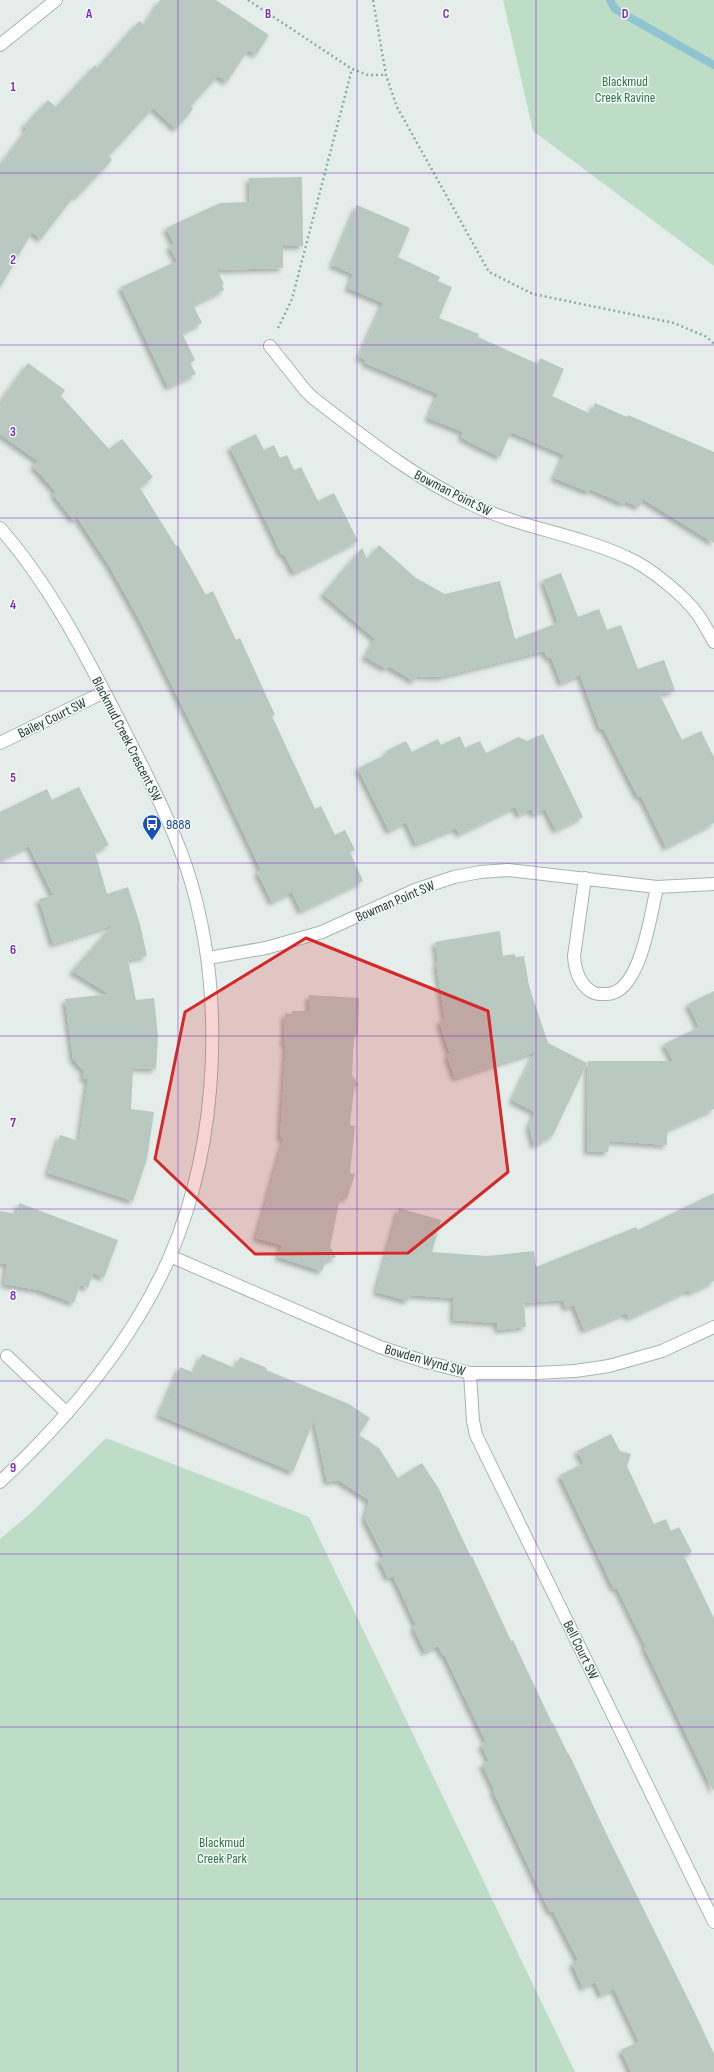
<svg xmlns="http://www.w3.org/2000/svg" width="714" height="2072" font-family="'Sofia Sans Condensed',sans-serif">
	<defs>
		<filter id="shadow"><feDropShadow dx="-3.5" dy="3.5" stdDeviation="2" flood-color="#0004"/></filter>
	</defs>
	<rect width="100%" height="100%" fill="#e4ede9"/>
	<!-- green -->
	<path fill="#beddc7" d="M503,0H714V266L533,131Z
		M106,1438L309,1517L575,2072H0V1539L33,1511Z"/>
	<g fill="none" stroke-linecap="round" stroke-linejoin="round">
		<!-- stream -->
		<path stroke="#8fc4d0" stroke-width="8" d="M610,0L615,9L714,65"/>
	</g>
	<!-- building -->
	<path fill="#bac8c2" filter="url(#shadow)" d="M160,0H216L269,35L256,55L248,50L227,82L218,76L191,106L193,109L176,129L153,108L109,156L112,160L77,197L75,195L41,239L32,232L0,288V165L27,129L24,126L48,100L56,107L95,65L97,68L139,21L144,25Z
		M302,177L303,246H287L283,244V268L217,270L224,284L222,285L224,290L193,305L202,323L182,333L195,360L190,363L196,374L168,387L121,287L177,261L169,246L174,244L166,228L220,203L250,202L249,178Z
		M357,205L410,228L398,257L440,277L438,281L452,287L439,318L479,334L478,337L538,364L540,358L564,369L552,396L591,414L595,403L627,417L628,415L714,452V543L643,499L639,507L625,501L624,504L590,489L589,492L554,478L564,455L511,432L500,457L473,444L461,437L463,432L428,418L438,394L365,363L366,360L359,357L383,303L348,288L353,274L332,265Z
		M28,363L65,390L61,396L109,449L122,439L153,477L140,488L176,546L178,545L206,595L213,591L236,640L240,638L275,715L272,716L315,809L321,806L335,835L345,830L355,850L350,852L363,881L301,911L292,892L272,902L257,872L261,870L212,766L139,619L110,567L77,517L73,520L53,494L56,492L33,466L38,461L0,434V402Z
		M256,434L264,450L274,445L280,458L287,455L294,470L301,467L318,501L334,493L358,541L294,573L284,554L282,555L230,447Z
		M379,545L416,578L445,594L500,581L515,639L558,623L543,580L561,573L578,617L599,609L607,630L621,625L638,669L664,660L675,690L660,695L682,740L701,731L714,757V823L666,847L641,796L638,797L603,728L600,729L580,675L561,683L551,657L548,658L544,651L440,677L417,676L414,681L388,666L386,669L365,657L375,639L323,594L362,548L367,559Z
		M543,734L583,817L556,830L545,809L534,815L531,809L519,815L515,807L459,834L456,828L416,844L406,822L389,831L358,768L387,754L386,751L406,741L412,752L438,739L441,745L460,736L465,748L480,741L486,753L519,737L527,741Z
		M79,787L109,845L95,852L107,894L128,887L140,924L147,956L128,960L136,1000L154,998L158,1036L156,1069L133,1068L131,1109L154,1112L147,1159L133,1201L48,1173L60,1135L79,1141L88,1079H83L84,1071L73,1059L65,999L109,994L72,971L113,925L53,944L39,899L53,895L29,846L0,860V812L47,789L52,800Z
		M500,931L503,956L515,954V957L524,956L529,986L548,1043L587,1063L553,1135L534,1146L529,1126L535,1112L512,1100L535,1052L455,1078L447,1055L450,1054L439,1021L445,1019L436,963H438L435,942Z
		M714,991V1109L667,1130V1145L610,1141L608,1152L587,1151L588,1061H673L664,1044L699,1027L688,1004Z
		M309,995L359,998L358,1035H354L352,1075L359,1085L354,1088L350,1125L355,1126L350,1173L355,1174L347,1199L340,1197L330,1247L336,1257L326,1261L322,1271L278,1257L282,1245L256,1238L284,1138H280L286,1045L284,1044L285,1013L292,1014V1011H309Z
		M714,1193V1281L690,1293L688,1290L629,1318L626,1313L584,1330L574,1305L566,1308L563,1300L524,1303L526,1327L498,1330L497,1323L453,1320L454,1298L410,1295L408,1301L376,1292L399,1208L441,1220L432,1252L487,1256L534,1251L536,1267L636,1227L638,1230Z
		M19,1203L118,1240L104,1278L93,1273L88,1288L80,1285L74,1303L39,1290L4,1284L7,1264L0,1263V1211L17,1214Z
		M202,1354L235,1368L240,1357L267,1368L266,1370L349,1404L370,1418L359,1435L379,1448L398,1478L422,1463L439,1489L471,1557L472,1556L511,1641L513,1640L552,1723H553L568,1754H569L606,1833L694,2011L714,2054V2072H631L621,2050L639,2042L614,1989L601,1995L595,1982L583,1988L572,1963L578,1960L553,1911L550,1912L493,1791L494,1789L482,1764L489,1761L481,1744L486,1742L444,1654L443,1655L438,1646L425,1652L413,1627L416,1625L393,1576L388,1578L379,1559L384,1557L365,1519L369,1500L338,1480L327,1482L314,1420L293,1472L159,1415L180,1367L194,1373Z
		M611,1434L620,1451L631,1454L627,1466L654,1524L666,1519L671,1531L679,1527L692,1552L684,1556L714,1618V1792L644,1647H646L617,1588L614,1589L560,1475L584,1463L577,1451Z"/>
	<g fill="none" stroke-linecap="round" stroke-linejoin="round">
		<!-- minor casing -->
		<g stroke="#a7b5b0" stroke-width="14">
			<path id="minor" d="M0,45L56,0
				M270,346L305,390L313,398C364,437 413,477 471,504C520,528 576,534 626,557C648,566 685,596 699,616C704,624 709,633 714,642
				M0,743L104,692
				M585,878L574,956C575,971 579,984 592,992C597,995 601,994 607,994C641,993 651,912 657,887
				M208,958L266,948L322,932L415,890L454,877L480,872L508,870L657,887L714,884
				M170,1256L380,1347L426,1362L470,1373H536L575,1371L609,1366L662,1351L714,1327
				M7,1356L67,1413
				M470,1373L473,1421L476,1435L714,1922"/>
		</g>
		<!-- tertiary casing -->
		<g stroke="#a7b5b0" stroke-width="14">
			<path id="tertiary" d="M0,528C51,586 86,656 121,724C144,770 169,817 186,866C226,986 220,1140 170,1256C133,1342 68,1418 0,1482"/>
		</g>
		<!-- path -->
		<path stroke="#86b0a3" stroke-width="2.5" stroke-dasharray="2 3" stroke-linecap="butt" d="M248,0L352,69L368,75H386
			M373,0L386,75L397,107L489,272L533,294L674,323L707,337L714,344
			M278,328L292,299L352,69"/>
		<!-- minor -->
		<use href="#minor" stroke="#fff" stroke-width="12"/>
		<!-- tertiary -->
		<use href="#tertiary" stroke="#fff" stroke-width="12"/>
	</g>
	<!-- marked area -->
	<path fill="#d62828" fill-opacity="0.2" stroke="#d62828" stroke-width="3" stroke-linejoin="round" d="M306,938L488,1011L508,1172L408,1253L255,1254L155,1159L185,1012Z"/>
	<!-- grid -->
	<path fill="none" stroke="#7b2cbf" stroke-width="1" stroke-opacity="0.55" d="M178,0V2072M357,0V2072M536,0V2072M0,173H714M0,345H714M0,518H714M0,691H714M0,863H714M0,1036H714M0,1209H714M0,1381H714M0,1554H714M0,1727H714M0,1899H714"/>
	<!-- icons -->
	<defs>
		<g id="bus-pin" transform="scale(1)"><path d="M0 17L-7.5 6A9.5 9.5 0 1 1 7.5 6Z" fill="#1a4fb4" stroke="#f5faf7"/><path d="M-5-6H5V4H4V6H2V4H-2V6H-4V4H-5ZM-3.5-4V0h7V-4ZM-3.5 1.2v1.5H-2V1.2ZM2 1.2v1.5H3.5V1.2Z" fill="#fff"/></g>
	</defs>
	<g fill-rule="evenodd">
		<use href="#bus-pin" x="152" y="824"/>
	</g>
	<g text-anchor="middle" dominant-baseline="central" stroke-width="3" stroke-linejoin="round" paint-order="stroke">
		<!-- park labels -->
		<g font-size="14" fill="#2f744b" stroke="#f5faf7">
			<text x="625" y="81">Blackmud<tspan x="625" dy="16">Creek Ravine</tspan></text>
			<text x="222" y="1842">Blackmud<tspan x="222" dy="16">Creek Park</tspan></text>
		</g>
		<!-- street labels -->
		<g font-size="14" fill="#243e38" stroke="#f5faf7">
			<text transform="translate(453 493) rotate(27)">Bowman Point SW</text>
			<text transform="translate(52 718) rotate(-26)">Bailey Court SW</text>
			<text transform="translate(127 739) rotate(63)">Blackmud Creek Crescent SW</text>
			<text transform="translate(395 901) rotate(-23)">Bowman Point SW</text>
			<text transform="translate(425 1360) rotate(16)">Bowden Wynd SW</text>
			<text transform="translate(581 1650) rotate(64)">Bell Court SW</text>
		</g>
		<!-- transit labels -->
		<g font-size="14" fill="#164399" stroke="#f5faf7" text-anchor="start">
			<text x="166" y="824">9888</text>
		</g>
	</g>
	<g font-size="13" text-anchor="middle" font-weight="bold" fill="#7b2cbf" stroke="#f5faf7" stroke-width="3" stroke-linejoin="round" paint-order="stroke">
		<text x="89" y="18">A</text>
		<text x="268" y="18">B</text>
		<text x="446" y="18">C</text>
		<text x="625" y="18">D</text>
		<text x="13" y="91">1</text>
		<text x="13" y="264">2</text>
		<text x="13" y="436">3</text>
		<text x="13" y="609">4</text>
		<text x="13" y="782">5</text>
		<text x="13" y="954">6</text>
		<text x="13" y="1127">7</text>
		<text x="13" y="1300">8</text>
		<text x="13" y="1472">9</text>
	</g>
</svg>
